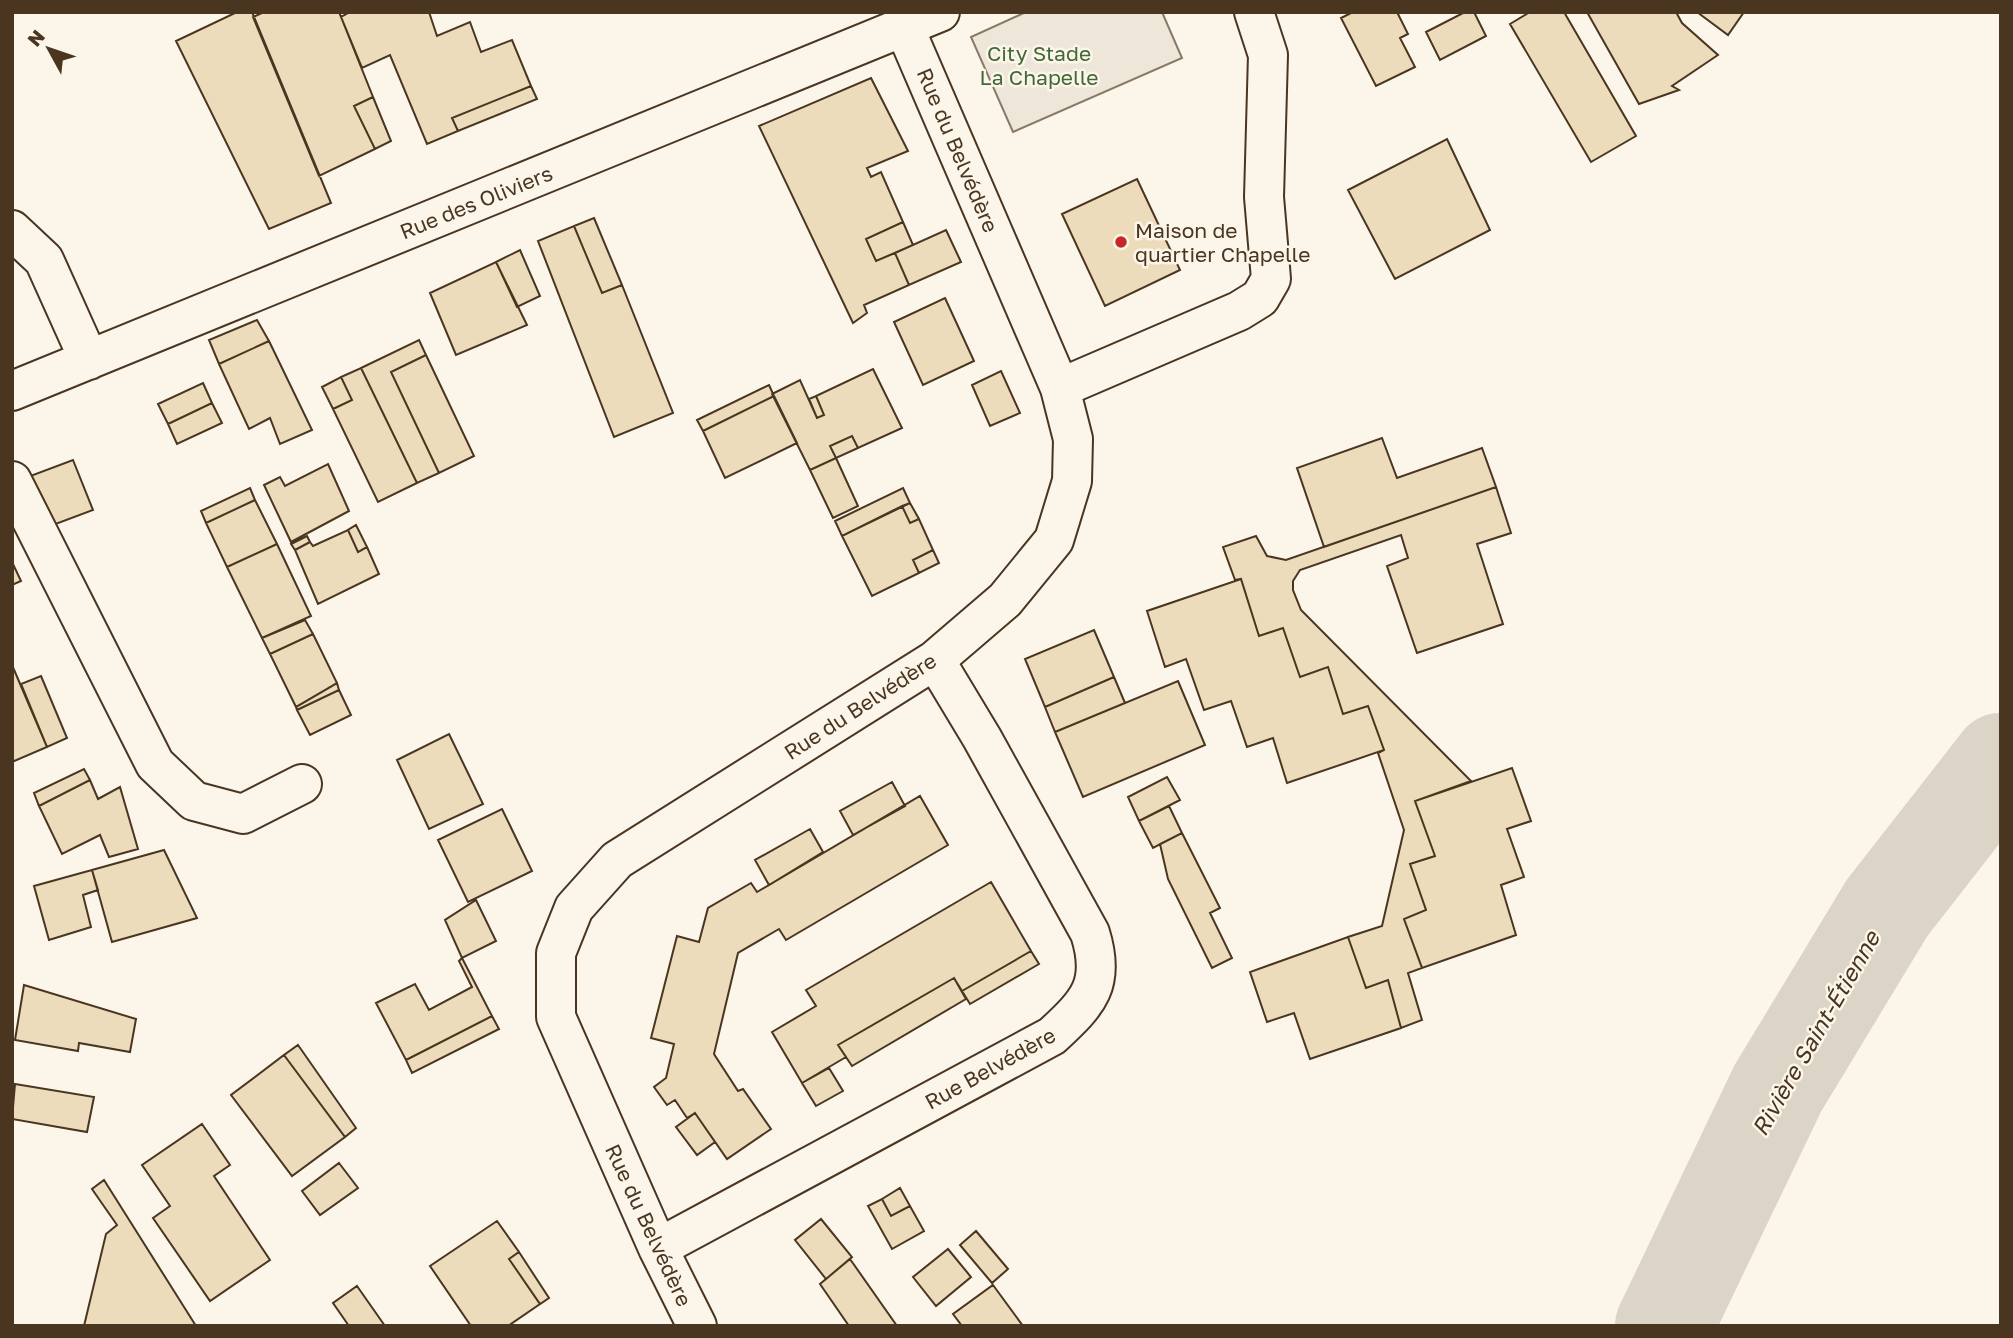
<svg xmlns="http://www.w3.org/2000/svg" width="2013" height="1338" font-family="'Golos Text',sans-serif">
	<rect width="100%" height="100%" fill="#fbf6e9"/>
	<!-- green -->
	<path fill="#ede6d9" stroke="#887966" stroke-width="2" d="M1026,12H1162L1182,58L1013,132L971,37Z"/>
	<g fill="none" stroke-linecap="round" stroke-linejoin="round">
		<!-- river -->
		<path stroke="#dcd4c6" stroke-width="98" d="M1664,1326L1778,1088L1887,908L2001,762"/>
	</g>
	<!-- building -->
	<path fill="#ecdcbc" stroke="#4a3520" stroke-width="2" d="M237,12H252L331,203L269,229L176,41Z
		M264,12H339L373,97L354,106L375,149L319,176L253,17Z
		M350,12H429L437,36L470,22L481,52L512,40L531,86L452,118L458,131L427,144L390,55L362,68L341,17Z
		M1353,12H1397L1408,34L1400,38L1415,67L1376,86L1341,18Z
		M1465,12H1474L1486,36L1440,60L1426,32Z
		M1530,12H1564L1636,136L1591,162L1510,24Z
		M1587,12H1676L1682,23L1718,55L1672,86L1679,90L1639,104Z
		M1697,12H1744L1728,35Z
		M871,78L908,151L867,168L871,177L881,172L903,222L866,239L876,261L895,253L909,285L864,305L867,313L853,323L759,126Z
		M531,86L537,99L458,131L452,118Z
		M373,97L391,141L375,149L354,106Z
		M1447,139L1490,230L1395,279L1348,190Z
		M1137,179L1180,270L1105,306L1062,214Z
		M594,218L622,285L602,293L574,226Z
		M903,222L913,245L876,261L866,239Z
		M574,226L602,293L622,285L673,413L614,437L538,241Z
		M946,230L961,262L909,285L895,253Z
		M520,250L540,296L517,307L496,262Z
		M496,262L527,325L456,355L430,293Z
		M945,298L974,361L923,385L894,322Z
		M257,320L269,341L219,364L209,340Z
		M419,340L426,355L391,372L439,473L417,483L361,368Z
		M269,341L312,430L280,444L270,418L249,429L219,364Z
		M426,355L474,456L439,473L391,372Z
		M361,368L417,483L378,502L333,409L352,400L341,377Z
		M873,369L902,428L858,448L852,436L830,446L836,458L810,470L772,394L800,380L817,418L824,415L816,396Z
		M1001,371L1020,413L990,426L972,385Z
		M341,377L352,400L333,409L322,387Z
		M203,383L212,403L168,424L158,404Z
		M769,385L774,396L703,431L697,420Z
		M774,396L797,443L725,478L703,431Z
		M816,396L824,415L817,418L809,399Z
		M212,403L222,423L177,444L168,424Z
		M852,436L858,448L836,458L830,446Z
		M1382,438L1397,478L1482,448L1496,487L1324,547L1297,468Z
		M836,458L858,506L833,518L810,470Z
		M73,460L93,510L45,528L25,478Z
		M328,464L349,511L291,542L264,485L280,477L285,486Z
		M1496,487L1511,533L1477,544L1503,624L1417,653L1387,566L1408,558L1401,535L1300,570L1293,581V590L1301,610L1471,781L1415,801L1435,856L1410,864L1426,910L1404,919L1422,968L1408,973L1422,1020L1401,1028L1388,980L1366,988L1348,937L1382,926L1404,830L1378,753L1384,750L1368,706L1343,714L1328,667L1300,677L1283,628L1259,636L1241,579L1235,580L1223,547L1256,536L1267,556L1286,560Z
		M250,488L255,500L206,523L201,511Z
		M903,488L910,503L842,536L835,521Z
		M255,500L277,544L227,567L206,523Z
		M910,503L919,519L910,523L902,506Z
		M902,506L910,523L919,519L933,550L913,560L919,573L872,596L842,536Z
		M356,525L367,547L358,552L348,530Z
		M348,530L358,552L367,547L379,574L318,604L295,550L310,542L313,546Z
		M307,536L310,542L295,550L291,544Z
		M277,544L311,616L262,638L227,567Z
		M933,550L939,563L919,573L913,560Z
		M12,562L21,581L12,585Z
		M1241,579L1259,636L1283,628L1300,677L1328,667L1343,714L1368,706L1384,750L1287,783L1273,738L1247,747L1231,701L1204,710L1186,659L1165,667L1147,611Z
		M305,620L313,634L270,654L262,638Z
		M1094,630L1114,677L1045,707L1025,659Z
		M313,634L337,683L296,707L270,654Z
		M12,665L47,747L12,762Z
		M41,676L67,738L47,747L21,684Z
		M1114,677L1125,703L1055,732L1045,707Z
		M1178,681L1205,745L1083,797L1055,732Z
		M337,683L339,690L297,710L296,707Z
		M339,690L351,715L310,735L297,710Z
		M449,734L483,804L429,829L397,760Z
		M1512,768L1531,821L1507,829L1524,877L1501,885L1516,935L1422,968L1404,919L1426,910L1410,864L1435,856L1415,801Z
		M84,769L90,780L39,806L34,793Z
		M1167,777L1180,800L1139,821L1128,797Z
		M90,780L98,799L120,787L138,849L109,857L100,835L62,854L39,806Z
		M892,782L905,806L853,835L840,811Z
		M920,796L948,845L786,940L779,929L738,953L714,1054L738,1091L743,1089L771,1129L727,1159L695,1113L687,1118L675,1100L667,1105L654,1087L666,1078L674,1044L651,1038L677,936L699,942L708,908L751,883L757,892Z
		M1169,806L1182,833L1153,848L1139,821Z
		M502,809L532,871L468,902L438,840Z
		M810,829L823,852L769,885L755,860Z
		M1182,833L1220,908L1210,913L1232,958L1212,968L1168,879L1160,844Z
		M164,850L197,918L112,942L92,870Z
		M92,870L98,890L83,895L91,927L49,940L34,886Z
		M991,882L1031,951L962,991L954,978L838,1045L846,1057L802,1083L772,1032L816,1006L806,990Z
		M476,900L496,941L462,958L445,920Z
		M1348,937L1366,988L1388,980L1401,1028L1310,1059L1294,1013L1267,1022L1250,972Z
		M1031,951L1039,964L970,1004L962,991Z
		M462,958L492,1016L406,1060L376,1003L415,984L429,1010L472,987L459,961Z
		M954,978L966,999L852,1066L838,1045Z
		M24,985L136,1019L130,1052L79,1043L78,1051L15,1040Z
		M492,1016L499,1029L412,1073L406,1060Z
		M298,1045L356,1128L345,1137L284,1055Z
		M284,1055L345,1137L292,1176L231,1095Z
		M829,1068L843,1091L816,1106L802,1083Z
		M15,1084L94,1097L87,1132L12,1119Z
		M695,1113L715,1142L697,1155L676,1127Z
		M202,1124L230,1165L214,1176L270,1260L210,1301L153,1218L170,1206L142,1165Z
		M339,1163L358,1188L320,1215L302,1191Z
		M104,1180L196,1326H84L106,1234L117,1225L92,1189Z
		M900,1188L910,1206L891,1216L882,1199Z
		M882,1199L891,1216L910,1206L924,1231L892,1249L868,1206Z
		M821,1219L852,1257L826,1279L795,1240Z
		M497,1221L519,1252L509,1259L540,1304L508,1326H471L430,1266Z
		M976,1231L1008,1269L992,1283L960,1245Z
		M948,1249L971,1277L936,1306L913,1277Z
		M519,1252L549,1298L540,1304L509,1259Z
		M850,1259L897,1326H849L820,1284Z
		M993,1285L1023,1326H962L953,1314Z
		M357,1286L385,1326H349L333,1303Z"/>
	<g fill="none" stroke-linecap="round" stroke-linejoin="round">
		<!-- minor casing -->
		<g stroke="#4a3520" stroke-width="42">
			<path id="minor" d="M12,230L44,260L89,360
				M1060,388L1239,311L1260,298L1271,279L1264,197L1268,55L1254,12
				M12,391L940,12
				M12,481L155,764L194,801L243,814L302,784
				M658,1248L1052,1036C1089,1002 1106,984 1090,933L982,738L935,660
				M697,1326L658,1248L556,1017V953L574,908L617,860L935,660L1005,600L1054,540L1072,481L1073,439L1060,388L905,29"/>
		</g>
		<!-- minor -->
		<use href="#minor" stroke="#fbf6e9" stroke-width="38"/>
	</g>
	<!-- markers -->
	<circle fill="#c62828" stroke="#fbf6e9" stroke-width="2.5" cx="1121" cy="242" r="7"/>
	<g text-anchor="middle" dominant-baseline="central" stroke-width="5" stroke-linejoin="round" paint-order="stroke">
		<!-- park labels -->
		<g font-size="21" fill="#436837" stroke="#fbf6e9">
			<text x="1039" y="53">City Stade<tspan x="1039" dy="24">La Chapelle</tspan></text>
		</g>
		<!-- street labels -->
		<g font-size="21" fill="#4a3520" stroke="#fbf6e9">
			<text transform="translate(958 150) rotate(67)">Rue du Belvédère</text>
			<text transform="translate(476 202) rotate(-22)">Rue des Oliviers</text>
			<text transform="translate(860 706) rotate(-33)">Rue du Belvédère</text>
			<text transform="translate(990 1068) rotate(-29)">Rue Belvédère</text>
			<text transform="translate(649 1225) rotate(65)">Rue du Belvédère</text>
		</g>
		<!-- poi labels -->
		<g font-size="21" fill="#4a3520" stroke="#fbf6e9" text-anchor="start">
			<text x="1135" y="230">Maison de<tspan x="1135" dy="24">quartier Chapelle</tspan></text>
		</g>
		<!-- water labels -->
		<g font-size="23" font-style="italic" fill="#4a3520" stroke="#fbf6e9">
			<text transform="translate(1815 1033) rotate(-60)">Rivière Saint-Étienne</text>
		</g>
	</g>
	<!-- border -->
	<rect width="2013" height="1338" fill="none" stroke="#4a3520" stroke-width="28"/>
	<!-- north arrow -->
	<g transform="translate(49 49) rotate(310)" stroke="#fbf6e9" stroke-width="5" paint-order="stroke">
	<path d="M0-5L12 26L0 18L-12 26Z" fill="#4a3520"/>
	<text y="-10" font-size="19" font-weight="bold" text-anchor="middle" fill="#4a3520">N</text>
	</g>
</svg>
